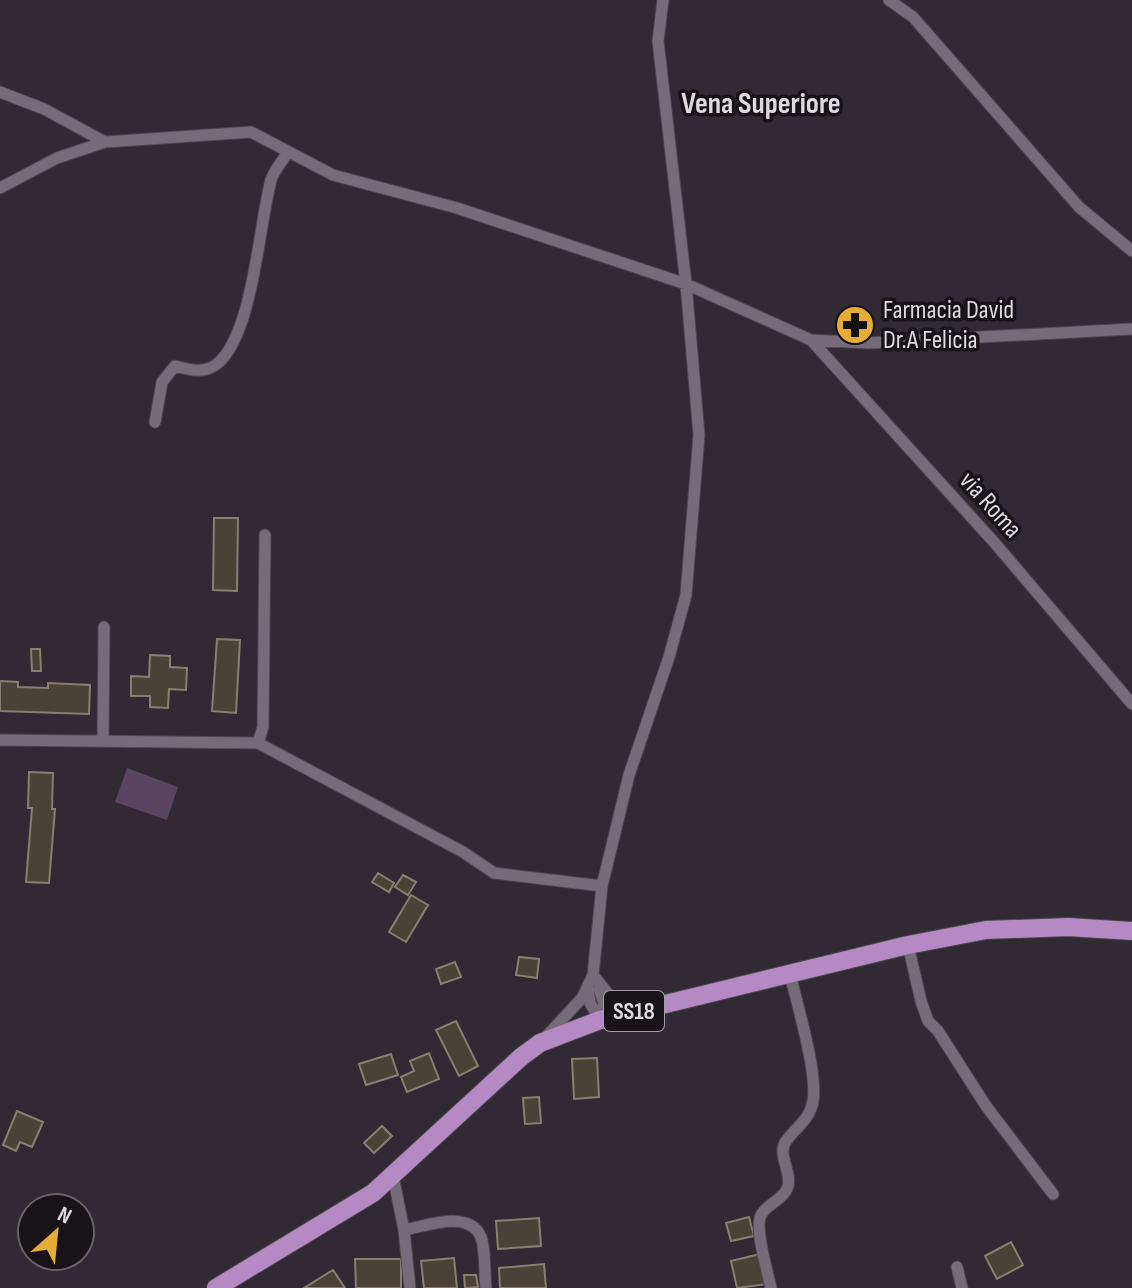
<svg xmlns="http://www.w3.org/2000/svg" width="1132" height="1288" font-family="'Sofia Sans Condensed',sans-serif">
	<rect width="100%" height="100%" fill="#312934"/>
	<!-- green -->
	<path fill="#5a4462" d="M127,768L178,787L167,820L115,802Z"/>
	<!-- building -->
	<path fill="#494236" stroke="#878072" stroke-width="2" d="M214,518H238L237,591L213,590Z
		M217,639L240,640L236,713L212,711Z
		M31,649H40L41,671H32Z
		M150,655L170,656V667L187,668L186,690L169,689L168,708L150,707V696H131V676L149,677Z
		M0,681L18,682V687L48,688V683L90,685L89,714L0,711Z
		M29,772L53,773L52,809H55L49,883L26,882L32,808H28Z
		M378,873L394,883L389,892L372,882Z
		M403,875L416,882L408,895L395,887Z
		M411,895L428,905L406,942L389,932Z
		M519,957L539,959L537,978L516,975Z
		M455,962L461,977L441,984L436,969Z
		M456,1021L478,1066L459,1076L436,1030Z
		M429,1053L439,1079L407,1092L401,1077L414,1071L410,1061Z
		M391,1054L398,1075L366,1085L359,1064Z
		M597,1058L599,1097L574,1099L572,1059Z
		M539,1097L541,1123L525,1124L523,1098Z
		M17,1111L43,1122L32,1147L20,1142L16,1151L3,1145Z
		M382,1126L392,1136L374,1153L364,1143Z
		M749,1217L754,1236L731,1241L726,1223Z
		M539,1218L541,1246L498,1249L496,1221Z
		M1011,1242L1023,1265L997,1279L985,1256Z
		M760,1254L767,1284L737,1288L731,1261Z
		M454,1258L457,1288H424L421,1261Z
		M355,1259H401V1288H356Z
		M544,1264L546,1288H500L499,1268Z
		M333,1270L345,1288H304Z
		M464,1275H476L478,1287L465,1288Z"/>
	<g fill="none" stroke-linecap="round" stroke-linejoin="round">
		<!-- street casing -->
		<g stroke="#4c464e" stroke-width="13">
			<path id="street" d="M889,0L913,17L1079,207L1132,251
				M0,92L44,109L105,142
				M0,188L57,158L105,142L251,132L333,175L457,208L686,284L811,340L868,343L1132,329
				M811,340L993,541L1132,704
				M155,422L162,382L175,366C190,370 204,374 217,364C253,335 259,225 271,180C274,170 282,162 287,153
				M0,740L258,743L463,852L494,873L602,886
				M103,741L104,627
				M258,743L263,727L265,535
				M908,945L921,1001L928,1021L938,1031L986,1106L1053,1194
				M593,975L602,886L629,775L669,657L686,595L699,435L686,284L658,41L663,0
				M588,988L590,1003L600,1020L604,1003L599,989
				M545,1038L582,998L593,975L613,1000L633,1009
				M393,1176L404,1230L410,1288
				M404,1230C426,1226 469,1209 481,1237C486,1251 484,1273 486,1288
				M957,1267L962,1288
				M771,1288C768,1273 754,1228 761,1215C766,1205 782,1200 787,1189C794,1174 776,1155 786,1141C796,1127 810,1120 813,1101C818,1074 797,1004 790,974"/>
		</g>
		<!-- primary casing -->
		<g stroke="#4c464e" stroke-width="20">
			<path id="primary" d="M216,1288L373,1193L521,1057L540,1043L600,1020L908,945L986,930L1068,927L1132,931"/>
		</g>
		<!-- street -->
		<use href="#street" stroke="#766c79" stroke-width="11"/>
		<!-- primary -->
		<use href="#primary" stroke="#b589c3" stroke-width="18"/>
	</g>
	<!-- icons -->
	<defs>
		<g id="pharmacy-disc" transform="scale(2)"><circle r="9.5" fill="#e5ad35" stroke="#171318"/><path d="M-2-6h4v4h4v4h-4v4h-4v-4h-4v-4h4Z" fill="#111"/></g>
	</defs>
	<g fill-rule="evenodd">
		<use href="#pharmacy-disc" x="855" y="325"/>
	</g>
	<g text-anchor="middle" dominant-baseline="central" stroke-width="7" stroke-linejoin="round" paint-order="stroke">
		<!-- shield labels -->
		<rect fill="#171318" stroke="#a29ea4" stroke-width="2" x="604" y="991" width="60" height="40" rx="6"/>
		<g font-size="24" font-weight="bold" fill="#ded9e0">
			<text x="634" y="1011">SS18</text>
		</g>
		<!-- poi labels -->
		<g font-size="26" fill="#ded9e0" stroke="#171318" text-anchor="start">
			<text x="883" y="310">Farmacia David<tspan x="883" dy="30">Dr.A Felicia</tspan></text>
		</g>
		<!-- street labels -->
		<g font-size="26" fill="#ded9e0" stroke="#171318">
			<text transform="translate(990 505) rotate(48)">via Roma</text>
		</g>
		<!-- quarter labels -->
		<g font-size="30" font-weight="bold" fill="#ded9e0" stroke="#171318">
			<text x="761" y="104">Vena Superiore</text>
		</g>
	</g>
	<!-- north arrow -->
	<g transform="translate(56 1232) rotate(27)"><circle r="38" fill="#171318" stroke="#676268" stroke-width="2"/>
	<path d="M0-6L14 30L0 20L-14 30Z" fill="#e5ad35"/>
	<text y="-12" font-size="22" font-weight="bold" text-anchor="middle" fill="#ded9e0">N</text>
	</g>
</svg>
